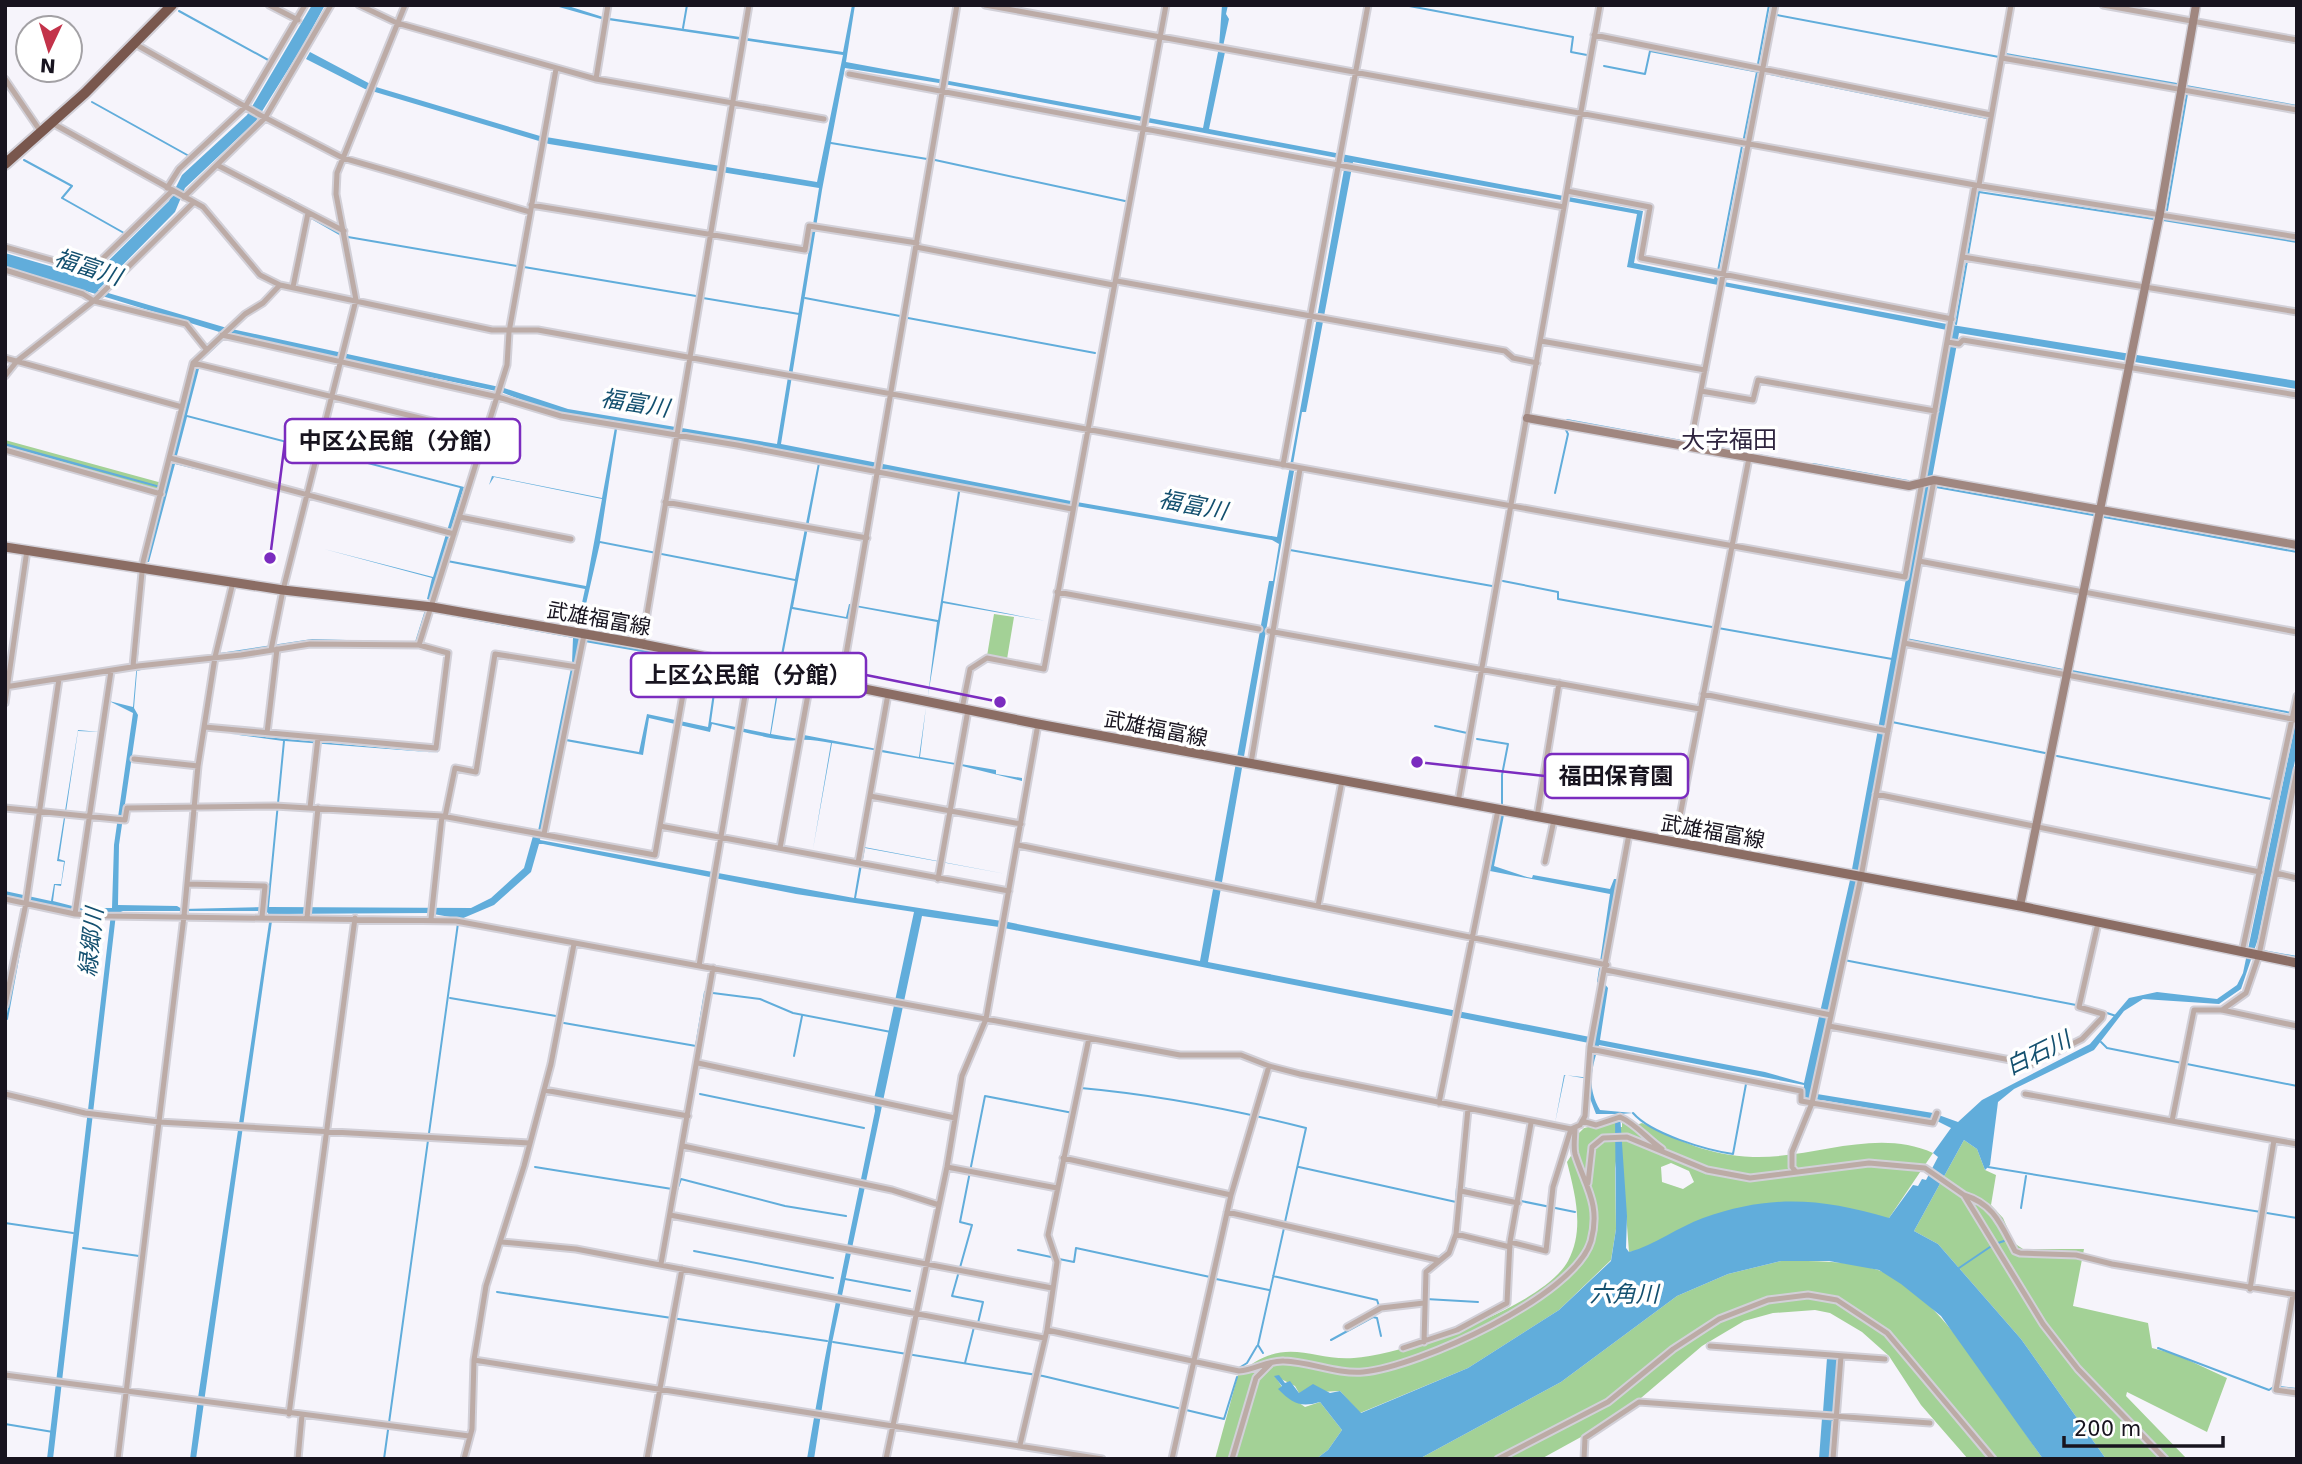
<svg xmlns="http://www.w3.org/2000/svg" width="2302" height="1464" font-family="'DejaVu Sans','Noto Sans JP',sans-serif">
	<rect width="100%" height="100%" fill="#f6f4fb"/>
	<!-- green -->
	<path fill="#a3d196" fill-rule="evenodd" d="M5,440L162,483L160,491L5,449Z
		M994,614L1014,617L1007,659L987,656Z
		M1622,1120L1633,1126L1642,1123C1683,1142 1707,1155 1753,1157C1812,1159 1876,1127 1933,1153L1889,1218L1629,1252L1620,1134L1615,1168L1616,1229L1611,1260L1559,1310L1468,1368L1360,1413L1340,1391L1299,1393L1295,1386L1275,1376L1282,1387L1279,1389L1305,1407L1320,1402L1342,1430L1328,1450L1316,1459H1215L1238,1375C1243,1369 1249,1366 1255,1362C1292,1340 1316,1361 1354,1358C1405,1354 1543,1307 1568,1261C1585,1229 1575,1194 1567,1162L1576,1148V1136L1584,1128L1616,1121V1127H1622ZM1671,1163L1689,1171L1694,1182L1683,1189L1662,1182L1661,1167Z
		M1964,1140L1977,1149L1985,1170L1996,1175L1991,1205L2003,1218L2014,1243L2023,1249H2084L2073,1306L2148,1323L2152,1348L2175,1354L2227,1378L2207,1432L2127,1392L2126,1396L2187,1459H2106L2021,1339L1938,1244L1914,1231Z
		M1781,1261C1813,1261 1847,1260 1878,1270C1938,1289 2006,1407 2043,1459H1968L1921,1405L1889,1356L1862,1332L1830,1313L1815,1310L1773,1313L1744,1321L1702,1346L1621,1415L1541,1459H1419L1561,1382L1677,1296L1728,1274Z"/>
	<!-- water -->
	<path fill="#61addb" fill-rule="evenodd" d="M312,5H325L301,49L304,51L302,54L299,52L256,121L185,188L175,212L98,290L227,328L504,388L568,409L777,444L819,188L549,144L365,89L306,59L310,52L376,87L540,136L817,182L843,55L601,19L552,5H565L603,17L843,52L852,5H855L846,62L1203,128L1219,47L1222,5H1228L1226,14L1229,19L1222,51L1225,52L1209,129L1643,211L1634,263L1714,279L1717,269V278L1724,282L1952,325L2297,381V389L1959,333L1859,871L1811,1093L1933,1113L1958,1122L1982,1100L2090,1044L2129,998L2157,992L2217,999L2237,985L2243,973L2297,716V751L2258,939L2241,989L2219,1004L2143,999L2124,1011L2094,1050L2014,1089L1998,1102L1990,1165L1985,1170L1977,1149L1964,1140L1914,1231L1938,1244L2021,1339L2106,1459H2043L1941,1316L1901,1284L1879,1270L1829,1261H1781L1728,1274L1677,1296L1561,1382L1419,1459H1316L1328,1450L1342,1430L1320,1402C1300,1408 1292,1403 1278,1389L1282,1386L1274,1376L1279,1375L1285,1383L1290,1381L1299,1393L1313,1384L1330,1393L1340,1391L1361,1413L1468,1368L1559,1310L1611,1261L1616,1229L1615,1114H1596L1588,1093L1589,1079L1565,1075L1555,1123L1564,1075L1591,1078L1594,1044L999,927L922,916L832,1343L814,1459H807C827,1338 851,1229 875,1111L874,1099L914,912L796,894L543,844H539L531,872L494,905L461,919L428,913L273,914L196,1459H190L198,1398L270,916L267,912L260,911H123L116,914L53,1459H47L111,914L78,911L5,895V891L51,901L54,884H61L64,862L57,861L78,730L100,732L78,731L59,859L65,861L61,886L55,885L53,901L80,908H112L114,845L133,713L109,701L133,707L145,572L137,668L153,667L137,671L134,708L138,715L119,845L118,905L177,906L182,909L267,907L283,741L231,734L440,753L285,741L269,907L471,908L491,898L524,868L533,836H537L572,663L573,638L429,612L421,639L416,644L312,642L221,655L210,661L154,667L209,660L220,653L312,639L415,642L425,610L781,675L771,734L798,739L804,735L919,757L926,707L920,757L996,770V774L1022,778V781L962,766L881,752L864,847L1006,874L865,848L856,898L1008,922L1200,961L1269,581H1273L1279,544L1272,540L961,486L943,601L1046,621L943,603L928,696L937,622L851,606L848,619L792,609L781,666L779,665L795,581L600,543L581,626H577L585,589L442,561L430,600L427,599L432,578L324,549L433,577L460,488L187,417L175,463L295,494L175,464L149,562H146L164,489L5,446V443L164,487L198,359L226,334L11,268L5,269V253L91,278L169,201L182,175L247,115ZM845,68L939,83L1343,159L1345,164L1277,537L1071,501L781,444L822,190ZM1353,162L1637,214L1627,267L1952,331L1850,880L1804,1083L1765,1072L1600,1040L1608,988L1600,978L1618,879H1614L1610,889L1533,875L1532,878L1527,877L1494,866L1504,815L1500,814L1490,871L1610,894L1597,982L1604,987L1595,1038L1208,962L1294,471L1293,464L1302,412H1306ZM229,335L501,392L551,411L616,422L602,498L492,476L489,485L494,477L602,499L586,586L442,559L464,487L187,415L201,361ZM618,423L819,458L795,579L600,541ZM821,458L959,485L938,620L849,604L846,617L793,607ZM579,641L717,665L708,727L647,714L639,752L561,738ZM719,665L779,677L770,734L711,722ZM649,718L710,732L712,724C733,729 781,743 798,740C809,739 819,741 831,743L813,849L832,743L879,751L854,898L540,840L560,740L643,755ZM1599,1045L1804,1085L1803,1097L1933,1119L1951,1128L1933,1153L1938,1157L1926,1180L1922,1179L1918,1186L1913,1185L1889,1218C1821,1198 1771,1194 1703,1218C1678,1227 1655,1245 1629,1252L1626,1248L1627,1216L1620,1114L1633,1113L1600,1110C1587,1088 1591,1070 1599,1045Z
		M1827,1358L1838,1359L1833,1413H1829L1833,1418L1830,1459H1819L1822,1418L1827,1417V1413L1823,1412Z"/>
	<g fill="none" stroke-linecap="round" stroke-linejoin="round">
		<!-- stream -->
		<path stroke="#61addb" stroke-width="2" d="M1404,5L1573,37L1571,52L1587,55
			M179,11L270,61
			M1777,15L1999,57
			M683,28L687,5
			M2006,54L2177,84
			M1758,64L1769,5
			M1604,66L1645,74L1650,51L1759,72
			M1765,73L1987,118
			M2186,86L2297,106
			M92,102L189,156
			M1744,138L1757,72
			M831,143L927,159
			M24,160L72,186L62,198L124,233
			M935,160L1125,201
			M288,198L316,214
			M2167,210L2187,94
			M313,219L341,235
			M2163,220L2297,242
			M348,237L517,266
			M1968,255L1979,192L2154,219
			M524,267L696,296
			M1718,271L1742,146
			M703,298L799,314
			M805,298L900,316
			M908,318L1095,353
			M1956,324L1967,261
			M1567,420L1802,463
			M1813,464L1908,481
			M1936,487L2093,515
			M1555,493L1568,434L1566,430
			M2104,517L2297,552
			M1290,550L1492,586
			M1503,581L1558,592V599L1712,627
			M1718,628L1892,659
			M1906,639L2063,670
			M2072,671L2297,714
			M1892,722L2045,753
			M1435,726L1467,733
			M1477,739L1508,744L1502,775V805
			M2057,756L2271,799
			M2263,951L2297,957
			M1844,960L2076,1005
			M450,998L556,1016
			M2095,1009L2116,1016
			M7,1019L22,937
			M564,1023L696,1046L705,992L760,999L793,1013L891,1032
			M5,1028L6,1023
			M2101,1042L2107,1048L2297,1086
			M794,1056L802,1016
			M700,1094L864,1128
			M1077,1107L1081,1088C1158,1095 1231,1109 1306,1128L1285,1222
			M1633,1113C1651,1134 1706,1150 1733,1154L1746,1084
			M535,1167L672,1189
			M1299,1167L1456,1202L1457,1187
			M1988,1167L2297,1218
			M1463,1188L1515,1200
			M677,1190L681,1179L785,1206L846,1216
			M1521,1201L1575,1212
			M2021,1208L2026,1176
			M5,1223L73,1233
			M1998,1243L2004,1241
			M83,1248L139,1256
			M1018,1250L1051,1257
			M694,1251L833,1278
			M1059,1259L1074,1262L1076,1248L1210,1277
			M1436,1259L1448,1250
			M1959,1268L1990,1247
			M1273,1276L1377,1300L1379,1306
			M845,1279L910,1291
			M1216,1279L1269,1290
			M497,1292L827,1341
			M1422,1299L1424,1274
			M1426,1299L1478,1302
			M1373,1317L1377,1318L1381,1336
			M978,1323L983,1302L952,1296L972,1225L960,1222L985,1096L1073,1113
			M1331,1340L1373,1317L1371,1314
			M833,1342L1043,1376L1224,1419L1237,1377
			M2158,1348L2269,1390L2275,1386
			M1263,1353L1258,1345L1284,1228
			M965,1363L974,1327
			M1239,1368L1247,1363L1257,1346
			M2280,1387L2297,1389
			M5,1424L53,1432
			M384,1459L459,916"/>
		<!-- street casing -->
		<g stroke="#d2d0d8" stroke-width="9">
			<path id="street" d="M269,5L298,20
				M359,5L397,23L596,79L824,119
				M985,5L1975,185L2297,237
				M2103,5L2297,40
				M1594,35L1991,115
				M135,44L260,115L343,158L530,212
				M2002,58L2297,110
				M849,74L1564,207
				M5,79L41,132
				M596,79L608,5
				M52,123L203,207L260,275L280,285
				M217,165L344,231
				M1979,185L2011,5
				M167,188L179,169L245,107L305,5
				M1567,191L1650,207L1641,258L1952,319
				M184,197L265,118L331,5
				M531,205L805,250L809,226L917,243
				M5,247L90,271L172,191
				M916,247L1113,285
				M1963,257L2297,312
				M5,270L83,294L94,301L186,324L206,349
				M1117,281L1505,351L1513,358L1537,363
				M293,287L308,213
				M222,335L498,397L561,416L737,445L1072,509
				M1541,341L1705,370
				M1948,342L1959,344L1963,340L2297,395
				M5,358L182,407
				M193,363L486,434
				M5,376L17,361L96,299L194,202
				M1701,391L1753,400L1758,380L1935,411
				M1690,447L1775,5
				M5,450L161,494
				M170,458L454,534
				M1283,465L1368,5
				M665,502L867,538
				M460,517L571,539
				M1919,561L2297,632
				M1057,592L1259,629
				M1269,631L1700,709
				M1904,643L2297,720
				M642,644L749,5
				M271,650L283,590L356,300L336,194L337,173L405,5
				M690,654L660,826L1009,891
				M133,666L143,562L193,363L245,314L263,303L280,285L492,330H538L1905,577L1975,185
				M841,684L957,5
				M5,687L138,666L241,655L310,644L419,645L507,365L509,332L556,69
				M1703,694L1888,731
				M5,703L27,550
				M962,709L970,669L987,658L1044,669L1166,5
				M205,727L436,748L448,653L419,645
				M267,733L277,649
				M134,759L198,766
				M1251,763L1300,469
				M1876,794L2260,872
				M870,796L1021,824
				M1458,802L1600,5
				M5,808L125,820L127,808L275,806L442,816L655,855L660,826
				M310,808L318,738
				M445,817L455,768L476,772L495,654L577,667
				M1537,817L1559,683
				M544,834L584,635
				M1675,842L1749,458
				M1018,845L1607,965
				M780,848L811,678
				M1545,862L1554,820
				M858,863L888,694
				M2276,873L2297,878
				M938,879L968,710
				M187,884L265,886L262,917
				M5,899L75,914L108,916L456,921L1180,1055H1241L1269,1066L1300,1074L1571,1129L1580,1125L1585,1116L1590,1047L1629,834
				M1318,906L1342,781
				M75,914L111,671
				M307,918L318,808
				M431,919L442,816
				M2242,952L2297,696
				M2259,955L2297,770
				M699,966L750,666
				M1606,970L1831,1015
				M5,1005L26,903L59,679
				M2222,1010L2246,993L2259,955
				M1829,1026L2032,1064L2082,1039L2102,1018L2103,1014L2079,1007L2098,923
				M1590,1049L1801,1091V1101L1812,1103L1933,1123L1937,1113
				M698,1063L955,1118
				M544,1090L688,1116
				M5,1094L85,1113L159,1122L529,1143
				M2025,1094L2297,1144
				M1439,1103L1498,810
				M1582,1121L1596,1125L1620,1117C1636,1124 1647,1139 1662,1149
				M2172,1121L2194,1010H2222L2297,1026
				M683,1146L892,1190L939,1205
				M1063,1158L1231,1195
				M947,1167L1057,1188
				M1796,1172L1792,1167V1152L1812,1103L1861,877L1934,480
				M1588,1183L1592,1147L1603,1138L1627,1137L1707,1170L1750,1178L1869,1163L1925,1168L1964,1195L2043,1324L2078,1369L2165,1459
				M1461,1191L1518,1203
				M1964,1195C1994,1204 2001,1225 2015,1251L2020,1253L2076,1255L2112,1264L2297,1295
				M1227,1212L1437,1260
				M670,1215L1052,1288
				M1456,1234L1510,1247
				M502,1242L576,1249L1044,1338
				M1510,1242L1546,1251L1553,1187L1571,1129
				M661,1264L713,968
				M2250,1289L2274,1140
				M2293,1295L2276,1390L2297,1393
				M1347,1327L1381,1308L1424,1303
				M1047,1330L1239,1371C1255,1370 1268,1360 1284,1361C1311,1362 1336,1374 1363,1372C1418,1367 1575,1296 1591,1241C1601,1204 1585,1186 1575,1154C1573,1147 1575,1135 1575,1128
				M1424,1342L1426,1272L1449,1253L1456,1234L1468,1109
				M1710,1346L1885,1359
				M1403,1348L1457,1330L1507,1303L1510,1242L1531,1123
				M474,1360L1102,1459
				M5,1375L469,1436
				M289,1414L355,918
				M1020,1445L1047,1330L1057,1262L1048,1235L1089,1038
				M118,1459L184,916L198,766L215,657L233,582
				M298,1459L302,1415
				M464,1459L472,1429L474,1360L486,1286L524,1166L551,1064L574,944
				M647,1459L682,1269
				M886,1459L947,1167L962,1076L986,1019L1038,724
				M1172,1459L1231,1195L1269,1066
				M1232,1459L1256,1378L1271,1363
				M1498,1459L1608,1402L1673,1349L1719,1319L1768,1300L1808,1295L1837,1300L1887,1333L1993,1459
				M1584,1459L1585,1438L1639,1402L1930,1423
				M1833,1459L1841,1356"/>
		</g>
		<!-- secondary casing -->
		<g stroke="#d2d0d8" stroke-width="11">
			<path id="secondary" d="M1527,418L1909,486L1934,480L2297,545
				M2020,906L2160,213L2196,5"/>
		</g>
		<!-- primary casing -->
		<g stroke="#d2d0d8" stroke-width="12">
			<path id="primary" d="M5,547L283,590L432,607L642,644L1038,724L2020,906L2297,963"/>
		</g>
		<!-- highway casing -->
		<g stroke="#d2d0d8" stroke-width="14">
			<path id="highway" d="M5,164L85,93L172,5"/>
		</g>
		<!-- street -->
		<use href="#street" stroke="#bcaba6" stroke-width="5"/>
		<!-- secondary -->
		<use href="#secondary" stroke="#a08780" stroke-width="8"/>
		<!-- primary -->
		<use href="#primary" stroke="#8b6d64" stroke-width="9"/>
		<!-- highway -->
		<use href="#highway" stroke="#79574d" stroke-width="10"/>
	</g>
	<g text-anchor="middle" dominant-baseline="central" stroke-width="7" stroke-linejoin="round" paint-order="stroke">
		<!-- street labels -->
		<g font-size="21" fill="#18141f" stroke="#fff">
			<text transform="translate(599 619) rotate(10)">武雄福富線</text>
			<text transform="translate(1156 729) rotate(11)">武雄福富線</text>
			<text transform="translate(1713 832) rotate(10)">武雄福富線</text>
		</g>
		<!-- water labels -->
		<g font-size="23" font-style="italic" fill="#14506f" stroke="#fff">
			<text transform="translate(88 267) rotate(18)">福富川</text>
			<text transform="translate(635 403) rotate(9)">福富川</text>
			<text transform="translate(1193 505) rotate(11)">福富川</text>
			<text transform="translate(91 942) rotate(-84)">緑郷川</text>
			<text transform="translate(2038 1053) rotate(-26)">白石川</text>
			<text x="1624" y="1294">六角川</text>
		</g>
		<!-- quarter labels -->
		<g font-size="24" fill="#2f253f" stroke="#fff">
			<text x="1729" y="440">大字福田</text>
		</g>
	</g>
	<!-- callouts -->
	<path fill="none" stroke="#7b2cbf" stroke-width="2.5" d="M270 558L285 441M1000 702L866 675M1417 762L1545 776"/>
	<g fill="#7b2cbf" stroke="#fff" stroke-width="2.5">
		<circle cx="270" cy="558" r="7"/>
		<circle cx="1000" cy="702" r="7"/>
		<circle cx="1417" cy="762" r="7"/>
	</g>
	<g fill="#fff" stroke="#7b2cbf" stroke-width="2.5">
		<rect x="285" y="419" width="235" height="44" rx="7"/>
		<rect x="631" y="653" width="235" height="44" rx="7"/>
		<rect x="1545" y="754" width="143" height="44" rx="7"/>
	</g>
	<g font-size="23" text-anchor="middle" font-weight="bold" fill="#18141f">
		<text x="402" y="449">中区公民館（分館）</text>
		<text x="748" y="683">上区公民館（分館）</text>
		<text x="1616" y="784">福田保育園</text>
	</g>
	<!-- border -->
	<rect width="2302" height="1464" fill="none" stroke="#18141f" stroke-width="14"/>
	<!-- north arrow -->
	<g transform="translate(49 49) rotate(184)"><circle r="33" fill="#ffffff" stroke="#a3a1a5" stroke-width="2"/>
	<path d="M0-5L12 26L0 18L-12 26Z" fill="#c3334a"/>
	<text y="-10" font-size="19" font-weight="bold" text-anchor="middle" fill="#18141f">N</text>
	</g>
	<!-- scale -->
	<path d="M2064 1436v10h159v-10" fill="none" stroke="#18141f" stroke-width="3.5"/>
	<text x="2074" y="1436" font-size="21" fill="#18141f" stroke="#ffffff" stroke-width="5" paint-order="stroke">200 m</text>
</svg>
